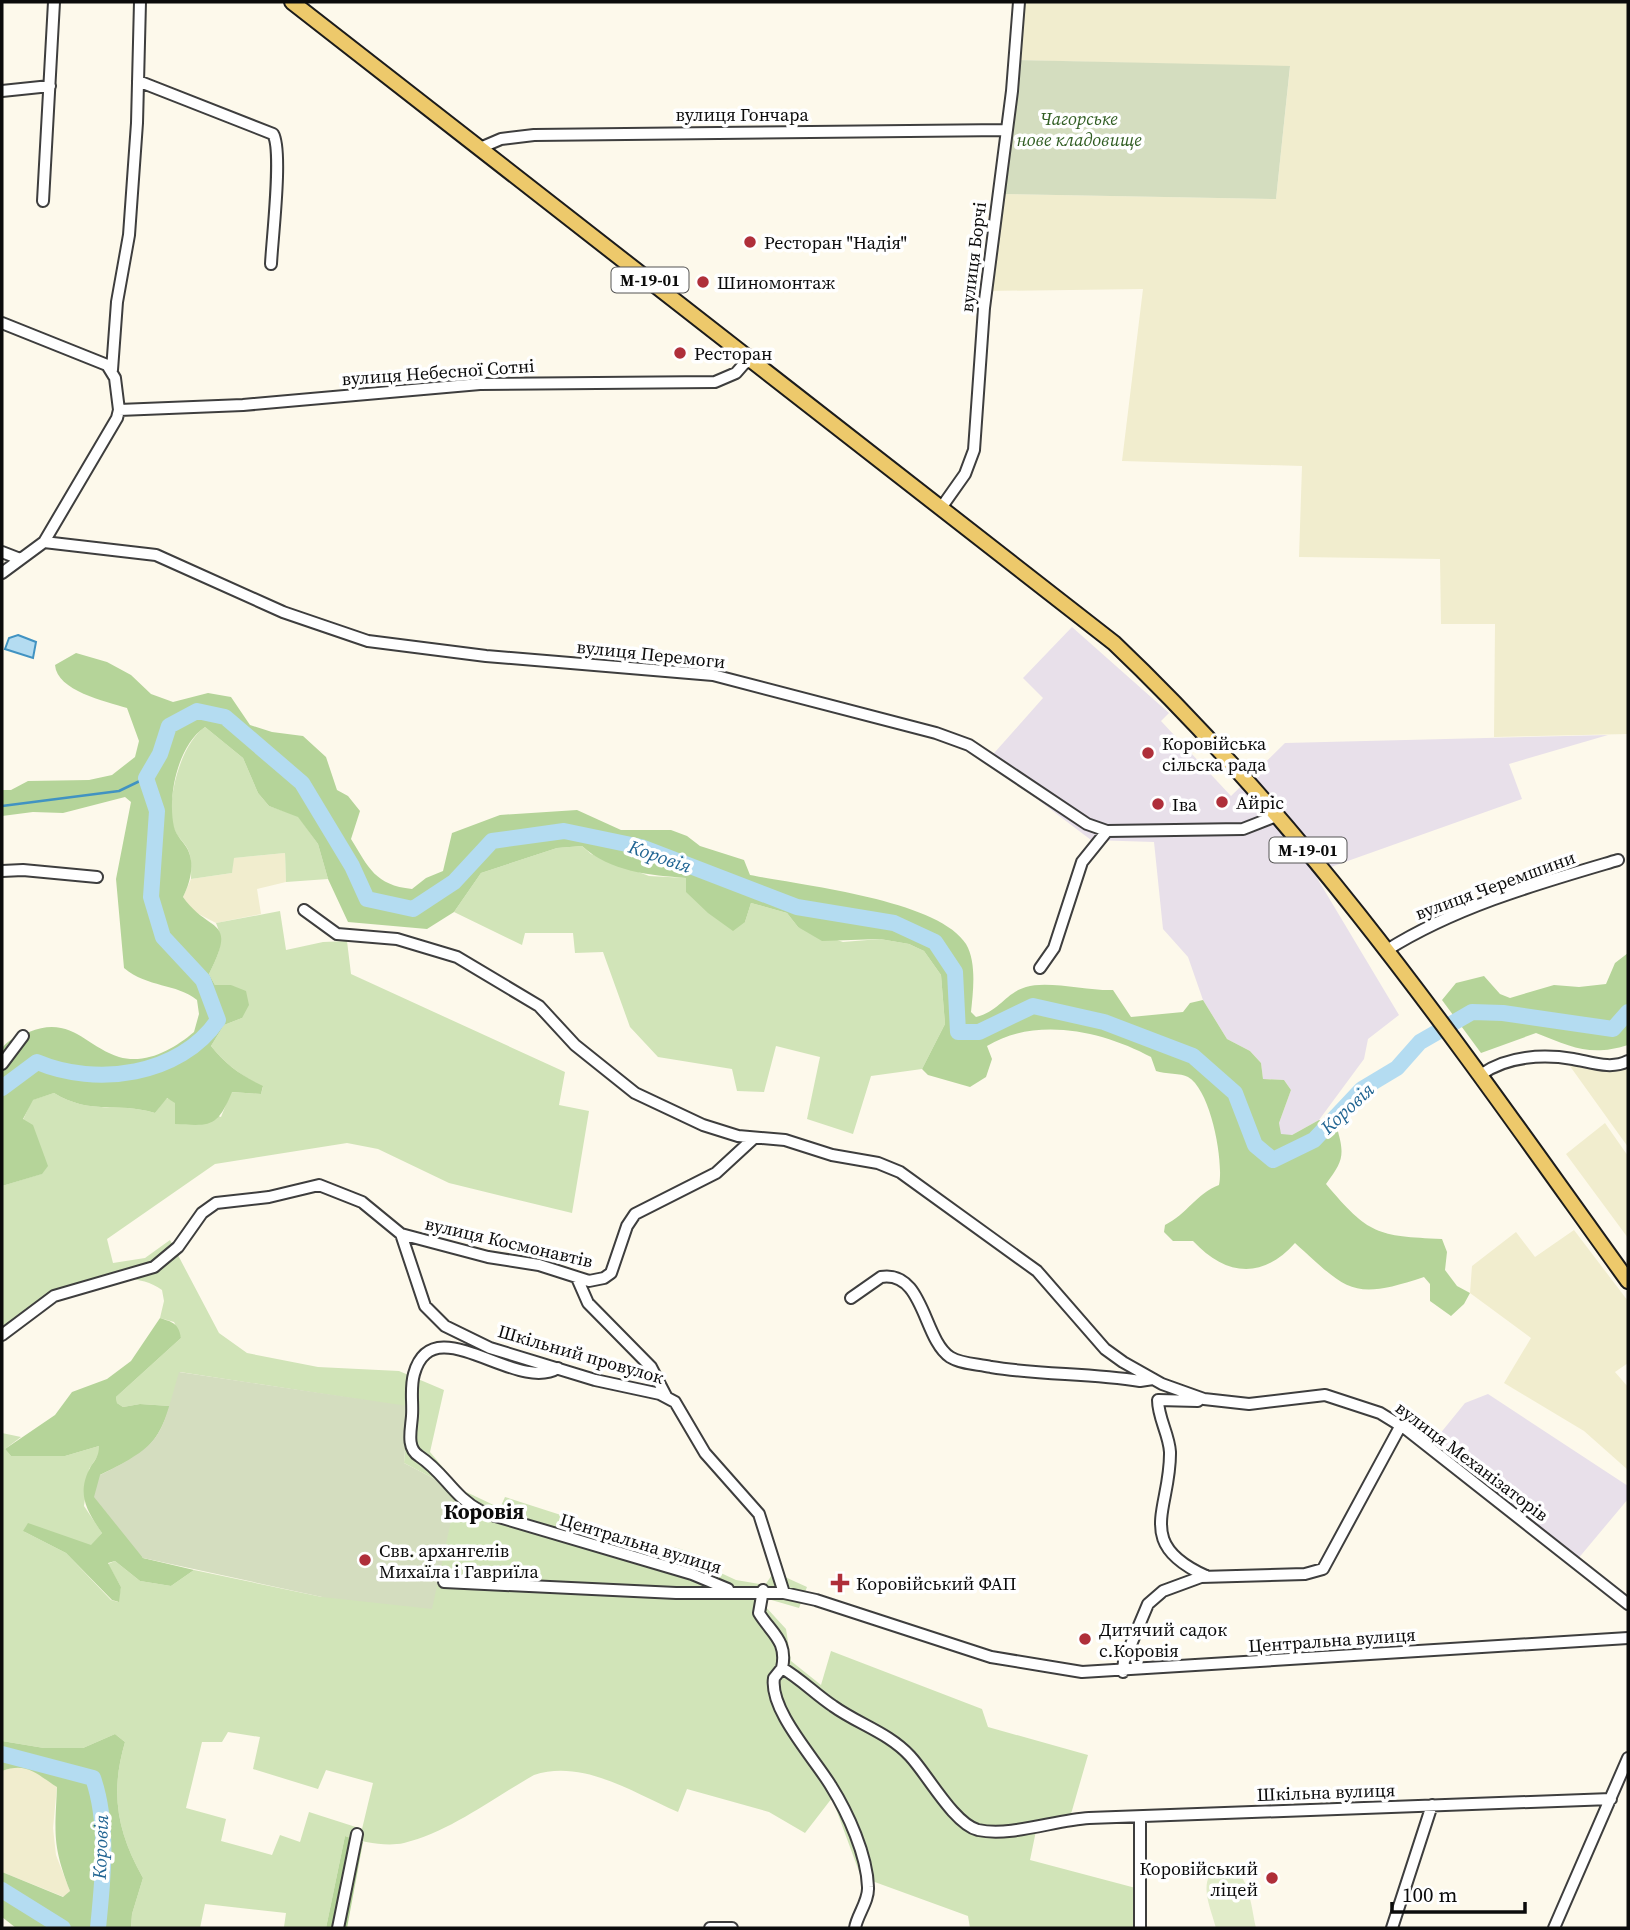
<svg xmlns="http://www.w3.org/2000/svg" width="1630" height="1930" font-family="'Source Serif 4',serif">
	<rect width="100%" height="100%" fill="#fdf9eb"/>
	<!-- industrial -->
	<path fill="#e8e0ea" d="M1072,627L1169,713L1161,721L1231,796L1285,743L1608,735L1509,764L1522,799L1314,873L1399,1015L1368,1039L1364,1059L1319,1120L1292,1135H1280L1279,1123L1291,1090L1284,1080L1263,1079L1261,1063L1250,1051L1227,1039L1203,1000L1188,957L1163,929L1154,842L1091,840L987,761L1043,698L1023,678Z
		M1488,1394L1628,1486V1499L1577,1560L1430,1446L1465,1403Z"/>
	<!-- farmland -->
	<path fill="#f1edce" d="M1024,2H1628V734L1494,737L1495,624H1441L1440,559L1299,557L1302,466L1122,461L1143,289L988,291L1004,194L1276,199L1290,67L1016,60Z
		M285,853L286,882L257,889L261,914L216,923L193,911L183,897L191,879L232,873L233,858Z
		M1567,1062L1615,1070L1628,1068V1147Z
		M1605,1123L1628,1156V1238L1566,1154Z
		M1574,1230L1628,1301V1363L1615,1372L1628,1387V1470L1584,1431L1504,1383L1531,1338L1470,1293L1472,1266L1516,1232L1535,1257Z
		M17,1766L28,1767L57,1786L53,1828L56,1855L70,1891L64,1897L2,1872V1771Z"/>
	<!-- green -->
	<path fill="#d1e4b8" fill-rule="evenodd" d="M205,727L243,758L258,793L269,806L298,816L318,844L328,879L286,882L285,853L234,858L232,873L191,879C191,871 192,860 189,852C186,843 177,837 174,829C165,801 181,743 205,727Z
		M582,846L591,854L649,876L686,878L745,922L751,903L787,913L798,927L843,942L880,939L909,944L924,951L941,975L945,1024L922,1069L871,1076L853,1134L807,1119L820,1057L776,1046L764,1092L737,1091L732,1069L658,1057L630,1027L603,952L575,953L573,933H525L522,945L454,912L481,873L557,848Z
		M280,911L286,950L323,942L347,941L351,974L565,1072L559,1105L589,1111L572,1213L449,1183L378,1149L347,1143L215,1164L107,1239L113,1263L145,1258L170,1240L219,1333L247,1353L318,1367L399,1371L444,1390L430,1452L462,1490L500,1508L505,1497L620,1534L619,1543L669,1560L674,1547L711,1559L710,1568L736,1580L765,1585L774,1572L807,1587L799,1608L768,1599L764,1605L786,1629L791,1661L821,1685L831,1651L982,1709L988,1727L1088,1755L1069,1821L1037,1826L1030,1860L1147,1891L1146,1928H970L968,1916L861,1877L832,1798L805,1833L769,1812L687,1789L678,1812C634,1793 583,1759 534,1775C493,1798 450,1832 404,1843C386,1847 362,1842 345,1836L326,1928L284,1927L286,1913L205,1904L200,1928H131L132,1914L143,1878C117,1832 110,1793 125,1742L115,1734L83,1748H44L2,1741V1433L21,1437L5,1449L11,1456H65L99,1446V1454L89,1469L84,1506L102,1533L91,1546L23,1531L66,1553L111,1600L118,1602L121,1587L108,1564L115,1561L140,1581L171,1586L194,1570L322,1597L435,1479L404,1463L408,1407L180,1372L170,1406L140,1404L123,1407L117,1403L116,1397L181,1338L174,1322L160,1318L164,1301L162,1290C125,1263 69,1291 34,1313C22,1320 12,1334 2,1343V1186L41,1174L23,1120L32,1100L54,1093C92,1116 116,1101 155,1113L166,1098L221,1117L231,1092L261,1094L263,1087C242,1076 226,1065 211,1046L224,1025L242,1018L231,985H215L209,974C218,955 225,944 216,923ZM228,1732L260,1737L253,1769L318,1789L326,1770L373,1783L362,1829L309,1812L300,1842L280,1835L272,1855L221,1841L226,1819L186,1808L202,1742H222Z"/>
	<!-- forest -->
	<path fill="#b5d499" d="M76,653L107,662L131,675L151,694L173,702L208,693L231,697L250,725L272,732L303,736L326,757L337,790L348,796L360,811L351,839C369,868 375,885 412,889L426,878L443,871L452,833L500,815L577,810L621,830H671L687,836L700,846L744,860L750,875C801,885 939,900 966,944C977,963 973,992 971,1012L976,1017C1000,1011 1005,993 1026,987C1047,980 1089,991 1113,990L1131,1017L1183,1012L1190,1003L1203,1000L1227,1039L1250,1051L1261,1063L1263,1079L1284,1080L1291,1090L1279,1123L1281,1134L1292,1135L1319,1120L1337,1128C1345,1156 1343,1161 1326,1184C1369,1235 1377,1236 1442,1239L1447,1252L1445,1270L1457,1286L1470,1293L1464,1304L1451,1316L1430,1301V1284L1424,1277C1352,1301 1348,1291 1295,1243C1261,1281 1225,1275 1193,1241H1173L1164,1232L1165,1225C1187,1214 1196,1194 1219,1185C1224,1162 1211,1090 1188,1077C1181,1073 1165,1074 1156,1071L1151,1057C1103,1031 1036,1016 987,1046L992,1059L986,1077L970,1087L928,1075L922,1069L945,1024L941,975L924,951L909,944L880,939L822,941L798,927L787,913L751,903L745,922L733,931L708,913L686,892V878C650,875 610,872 582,846L557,848L481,873L454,912L427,929L348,922L328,879L318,844L298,817L269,806L258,793L243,758L205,727C178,745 167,796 174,827C176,836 184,842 188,850C195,865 190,883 183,897C210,935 238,916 209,974L215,985H231L246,991L249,1005L242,1018L224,1025L211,1046C226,1065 242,1076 263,1086L261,1094L232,1092C217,1128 211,1126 175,1124V1103L167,1098L155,1113C116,1101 92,1116 54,1093L33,1100L23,1119L33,1125L48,1166L42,1174L2,1186V1048C9,1039 18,1036 29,1032C71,1015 86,1047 119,1057C146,1065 174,1049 194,1032L199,1014L197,1000C176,983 148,988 124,968L116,879L131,802L125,797L63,813L33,812L2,816V790H11L28,781L89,780L112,775L135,757L139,741L127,708C105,701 57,691 55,665Z
		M1628,953V1045C1590,1057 1572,1047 1536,1033L1481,1053L1442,1000L1456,983L1484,976L1500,994L1510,998L1554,985L1579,987L1606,984L1615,963Z
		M160,1318C173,1322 179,1324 181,1338L116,1397L117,1403L123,1407L140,1404L170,1406C156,1450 139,1456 100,1475L143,1558L194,1570L171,1586L140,1581L115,1561L108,1563L121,1587L119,1602L112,1600L66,1553L23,1531L28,1523L91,1545L102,1533C86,1510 76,1493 91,1466C96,1459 99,1455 99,1446L65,1456H11L5,1449L55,1415L72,1392L107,1379L131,1361Z
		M115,1734L125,1742C110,1793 117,1832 143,1878L132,1914L131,1928H16L2,1917V1872L63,1897L70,1891C52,1844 55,1835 57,1787C36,1774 27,1762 2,1771V1741L44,1748H83Z
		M345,1836L363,1842L347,1928H326Z"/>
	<!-- cemetery -->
	<path fill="#d4ddbf" d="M1016,60L1290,66L1276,199L1004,194Z
		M179,1372L408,1406L404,1463L435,1479L455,1502L432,1609L322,1597L143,1558L94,1497L100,1475C163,1444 160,1438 179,1372Z"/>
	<!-- pitch -->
	<path fill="#e1ecc9" d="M1221,1866C1249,1864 1251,1907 1256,1928H1216C1211,1908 1195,1877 1221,1866Z"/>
	<!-- water -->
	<path fill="#b4dcf1" stroke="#4193c2" stroke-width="2" d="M18,635L36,642L33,658L5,649L9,638Z"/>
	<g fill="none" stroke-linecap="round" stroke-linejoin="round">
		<!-- stream -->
		<path stroke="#4193c2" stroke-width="2.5" d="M2,806L119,791L146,778"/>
		<!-- river -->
		<path stroke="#b4dcf1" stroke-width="16" d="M2,1088L37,1062C96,1087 180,1076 218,1020L203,980L163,937L151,897L157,811L146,778L160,754L169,726L197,711L225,717L302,783L352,866L367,899L413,909L454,882L492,841L564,831L641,847L797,907L894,923L935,942L955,972L958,1032H979L1033,1006L1104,1022L1193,1056L1235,1093L1255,1145L1273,1160L1314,1140L1362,1089L1397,1068L1420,1042L1472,1012L1503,1013L1613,1029L1628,1012
			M2,1754L93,1778C109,1824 103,1879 98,1928
			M2,1890L63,1928"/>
		<!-- minor casing -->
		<g stroke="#3e3e3e" stroke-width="14">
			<path id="minor" d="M138,81L273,134C283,150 272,240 271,264
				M2,91L50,86
				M480,148L501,139L534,135L1006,130
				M43,201L54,2
				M2,323L107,365L115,378L119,410L117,418L44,542L2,573
				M112,370L117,302L129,235L137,123L140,2
				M119,410L243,405L480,384L715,382L736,373L750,357
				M941,508L965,474L974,450L984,308L1012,91L1019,2
				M44,542L156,555L283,612L368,641L486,656L713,675L936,733L969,745L1087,824L1107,831L1243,829L1279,815
				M2,552L20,559
				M2,871L23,870L97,877
				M304,910L337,934L397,939L457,957L539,1006L575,1045L635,1093L703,1125L738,1136L785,1140L832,1155L878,1163L900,1172L1037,1271L1105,1349L1123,1362L1162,1384L1204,1399L1249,1404L1325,1395L1380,1413L1406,1429L1628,1604
				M1387,950C1457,906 1540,883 1618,860
				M1040,968L1054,948L1082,862L1107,831
				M2,1064L23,1036
				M1482,1074C1507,1056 1543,1054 1573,1059C1591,1062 1611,1070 1628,1061
				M401,1234L425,1306L445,1326L490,1348L595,1380L660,1394L675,1402L705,1453L759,1514L784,1593
				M577,1278L588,1303L651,1367L666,1396
				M851,1298L881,1277C924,1270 923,1339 950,1357C961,1364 978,1364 991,1367C1040,1375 1090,1373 1140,1381L1153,1379
				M2,1335L54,1296L154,1267L178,1247L202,1213L216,1203L269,1197L319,1185L362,1202L401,1234L488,1257L539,1265L589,1281L604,1278L611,1273L627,1226L635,1214L716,1173L754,1138
				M558,1368C516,1394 433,1306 414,1374C410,1388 413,1402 412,1416C411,1430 406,1448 419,1456C446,1474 452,1496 482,1512L692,1574L728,1589
				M1198,1401L1158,1400C1158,1418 1169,1434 1170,1452C1171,1509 1133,1543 1206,1576
				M444,1582L676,1593H784L816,1600L991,1657L1082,1672L1628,1638
				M763,1590L759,1613C771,1633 788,1641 782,1668C801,1679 815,1694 833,1706C858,1724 889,1733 910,1756C927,1774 954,1824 978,1830C1011,1837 1055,1820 1089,1818L1611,1799
				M782,1668L774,1678C769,1710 815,1759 831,1786C848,1813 867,1855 868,1887C869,1901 857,1915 855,1928
				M1123,1672L1124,1661L1148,1604L1163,1591L1201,1577L1305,1574L1323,1569L1401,1425
				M1140,1817V1928
				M338,1928L357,1834
				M710,1928H732
				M1392,1928L1432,1805
				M1554,1928L1628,1758"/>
		</g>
		<!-- major casing -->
		<g stroke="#1c1c1c" stroke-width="18">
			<path id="major" d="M292,2L1114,643C1316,835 1466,1056 1628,1281"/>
		</g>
		<!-- minor -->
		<use href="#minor" stroke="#fff" stroke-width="10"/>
		<!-- major -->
		<use href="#major" stroke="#edc96b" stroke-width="14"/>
	</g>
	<!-- markers -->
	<g fill="#af2f3a" stroke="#fff" stroke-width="2.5">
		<circle cx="750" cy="242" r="7"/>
		<circle cx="703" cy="282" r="7"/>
		<circle cx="680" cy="353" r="7"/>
		<circle cx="1148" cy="753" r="7"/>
		<circle cx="1222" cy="802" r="7"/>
		<circle cx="1158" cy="804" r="7"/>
		<circle cx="365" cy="1560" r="7"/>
		<path d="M836.5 1572.5h7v7h7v7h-7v7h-7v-7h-7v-7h7z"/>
		<circle cx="1085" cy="1639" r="7"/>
		<circle cx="1272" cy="1878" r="7"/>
	</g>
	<g text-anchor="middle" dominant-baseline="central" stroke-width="7" stroke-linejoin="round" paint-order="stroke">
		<!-- shield labels -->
		<g fill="#fff" stroke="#545454" stroke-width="2">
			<rect x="611.5" y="267.5" width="77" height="25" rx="5"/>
			<rect x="1269.5" y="837.5" width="77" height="25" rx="5"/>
		</g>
		<g font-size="16" font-weight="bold" fill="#0b0b0b">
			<text x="650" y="280">М-19-01</text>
			<text x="1308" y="850">М-19-01</text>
		</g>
		<!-- street labels -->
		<g font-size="18" fill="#0b0b0b" stroke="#fff">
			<text x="742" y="114">вулиця Гончара</text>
			<text transform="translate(973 257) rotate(-83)">вулиця Борчі</text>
			<text transform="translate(438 372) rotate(-4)">вулиця Небесної Сотні</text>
			<text transform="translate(651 654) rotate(6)">вулиця Перемоги</text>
			<text transform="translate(1495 885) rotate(-20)">вулиця Черемшини</text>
			<text transform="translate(509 1242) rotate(13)">вулиця Космонавтів</text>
			<text transform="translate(581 1354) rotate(16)">Шкільний провулок</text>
			<text transform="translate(1472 1461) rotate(37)">вулиця Механізаторів</text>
			<text transform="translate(641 1543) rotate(17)">Центральна вулиця</text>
			<text transform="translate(1332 1640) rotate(-4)">Центральна вулиця</text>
			<text transform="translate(1326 1792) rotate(-2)">Шкільна вулиця</text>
		</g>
		<!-- park labels -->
		<g font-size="18" font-style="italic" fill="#305d22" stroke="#fff">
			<text x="1079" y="118">Чагорське<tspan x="1079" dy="21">нове кладовище</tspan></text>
		</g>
		<!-- poi labels -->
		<g font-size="18" fill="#0b0b0b" stroke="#fff" text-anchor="start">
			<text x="764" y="242">Ресторан "Надія"</text>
			<text x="717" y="282">Шиномонтаж</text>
			<text x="694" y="353">Ресторан</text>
			<text x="1162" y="743">Коровійська<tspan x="1162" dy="21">сільска рада</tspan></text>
			<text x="1236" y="802">Айріс</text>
			<text x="1172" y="804">Іва</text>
			<text x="379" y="1550">Свв. архангелів<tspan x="379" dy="21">Михаїла і Гавриїла</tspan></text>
			<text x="856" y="1583">Коровійський ФАП</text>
			<text x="1099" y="1629">Дитячий садок<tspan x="1099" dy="21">с.Коровія</tspan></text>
			<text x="1258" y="1868" text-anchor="end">Коровійський<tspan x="1258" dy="21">ліцей</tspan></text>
		</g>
		<!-- water labels -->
		<g font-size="19" font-style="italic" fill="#206492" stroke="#fff">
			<text transform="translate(660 856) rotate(19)">Коровія</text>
			<text transform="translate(1347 1108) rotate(-43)">Коровія</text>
			<text transform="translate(100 1847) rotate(-88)">Коровія</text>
		</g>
		<!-- quarter labels -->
		<g font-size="21" font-weight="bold" fill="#0b0b0b" stroke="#fff">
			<text x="484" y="1511">Коровія</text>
		</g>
	</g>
	<!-- border -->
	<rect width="1630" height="1930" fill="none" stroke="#0b0b0b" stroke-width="7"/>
	<!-- scale -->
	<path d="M1392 1902v10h133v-10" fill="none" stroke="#0b0b0b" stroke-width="3.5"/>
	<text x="1402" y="1902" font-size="21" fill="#0b0b0b" stroke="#ffffff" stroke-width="5" paint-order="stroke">100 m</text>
</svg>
